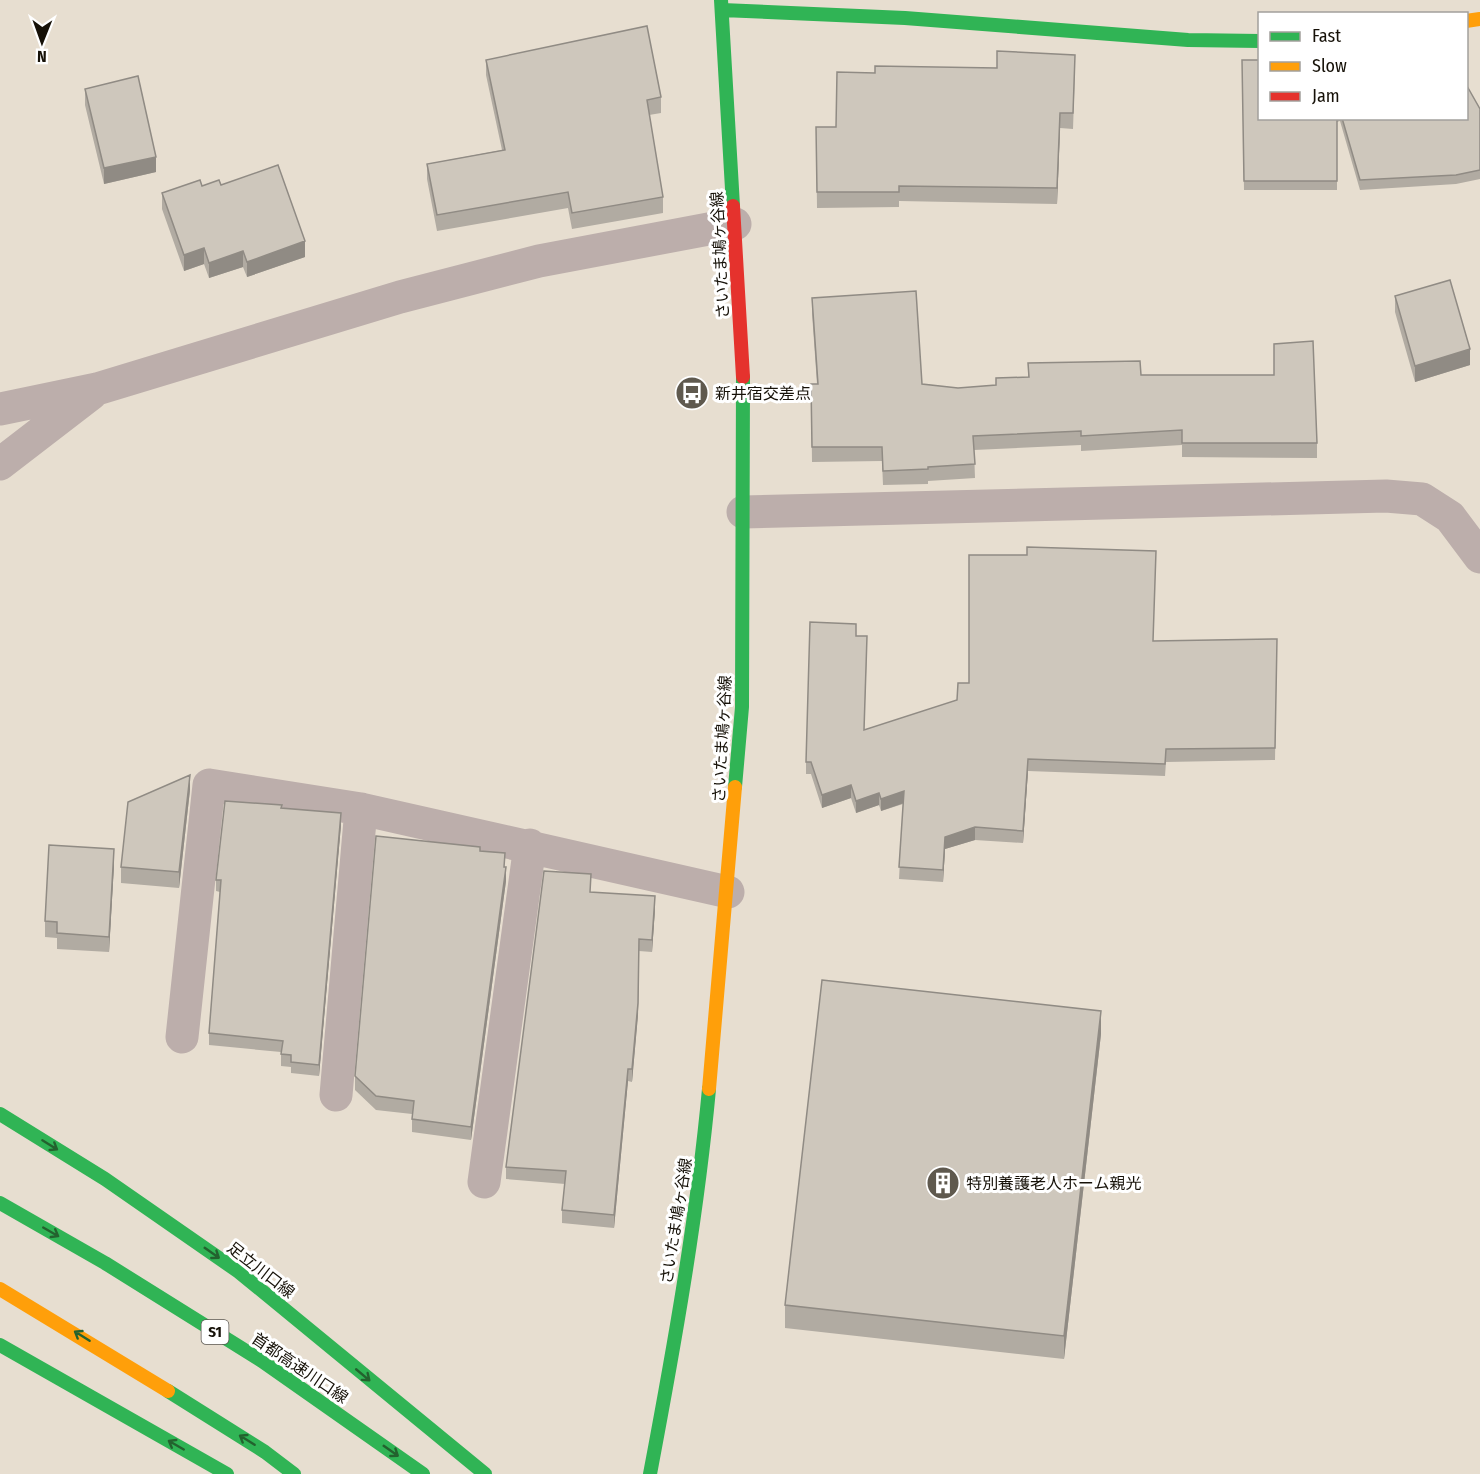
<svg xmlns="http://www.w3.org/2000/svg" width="1480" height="1474" font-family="'Fira Sans Condensed','Noto Sans JP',sans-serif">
	<rect width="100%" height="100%" fill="#e7ded0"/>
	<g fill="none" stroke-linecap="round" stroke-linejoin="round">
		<!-- street -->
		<path stroke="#bcaeab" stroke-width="33" d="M0,409L97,389L400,297L539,261L735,224
			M0,464L91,394
			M743,512L1386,496L1422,499L1450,517L1480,557
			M182,1037L209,785L361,809L728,892
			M336,1095L361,809
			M484,1182L530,845"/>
		<!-- fast -->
		<path stroke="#30b455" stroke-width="14" d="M721,0L733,206
			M722,10L905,18L1188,40L1260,41
			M735,787L742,707L743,377
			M0,1114L105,1179L239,1272L485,1474
			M0,1203L105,1263L262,1361L423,1474
			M0,1345L227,1474
			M168,1391L265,1452L294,1474
			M650,1474C674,1347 697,1218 709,1089"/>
		<!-- slow -->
		<path stroke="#ff9f0a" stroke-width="14" d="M1466,21L1480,19
			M709,1089L735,787
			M0,1289L168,1391"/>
		<!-- jam -->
		<path stroke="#e5322d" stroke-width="14" d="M733,206L743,377"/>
	</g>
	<!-- wall -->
	<path fill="#b1aba2" d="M486,60L661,97V113L649,115L663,197V213L572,229L568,208L437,231L427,179V164L502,150L486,75Z
		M1242,60L1260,118H1467L1480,109V179L1456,184L1360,190L1340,121L1337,122V190H1244Z
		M1075,70L1073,129L1060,128L1057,204L899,201V207L817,208L816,127H836L875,73Z
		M85,89L156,172L104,184L85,105Z
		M221,185L305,257L247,277L243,267L209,278L204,264L184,271L162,209V193L202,186Z
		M1395,296L1470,365L1415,382L1395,312Z
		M812,298L922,384L958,388L996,385L1028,377V363L1141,375L1317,443V458L1182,457V445L1081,451V445L974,450L975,478L928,481V484L883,485L882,461L812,462L811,384H817L812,313Z
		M856,636L867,649L864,730L957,700L969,683L1153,641L1277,639L1275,760L1166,762L1165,776L1028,771L1023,843L975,840L945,849L943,882L899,879L903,804L881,811L879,805L856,813L851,798L822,808L811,774H806V762Z
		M190,790L179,888L121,883V867Z
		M282,808L341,825L319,1076L291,1073V1067L281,1066V1052L209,1045V1033L220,892L216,891V880Z
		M480,851L505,867L506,881L471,1140L412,1132V1114L376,1110L355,1090V1076Z
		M114,865L109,952L57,949V938L45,937V921Z
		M591,892L655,909L652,952L639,951L638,1015L632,1082L628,1081L614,1228L562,1223V1210L565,1184L506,1179V1167Z
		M1101,1034L1064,1359L785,1328V1305Z"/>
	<!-- shaded-wall -->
	<path fill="#908b84" d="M1060,113V128L1057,204V188Z
		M156,157V172L104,184V168Z
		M305,241V257L247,277V262Z
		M204,248V264L184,271V255Z
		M243,251V267L209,278V263Z
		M1470,349V365L1415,382V366Z
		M1028,759V771L1023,843V831Z
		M190,775V790L179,888V872Z
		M851,785V798L822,808V795Z
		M904,791V803L881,811V799Z
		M879,793V805L856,813V801Z
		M341,813V825L319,1076V1065Z
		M975,827V840L945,849L943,882V870L945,837Z
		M114,849V865L109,952V937Z
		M506,867V881L471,1140V1127Z
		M655,896V909L652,952V940Z
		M639,939L638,1015L632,1082V1069Z
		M1101,1011V1034L1064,1359V1336Z
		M628,1069V1081L614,1228V1215Z"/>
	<!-- building -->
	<path fill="#cec7bc" stroke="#908b84" stroke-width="1.5" d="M647,26L661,97L647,100L663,197L572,213L568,192L437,215L427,164L505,150L486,60Z
		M997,51L1075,55L1073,113H1060L1057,188L899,186V192H817L816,127H836L837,72L875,73V66L997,68Z
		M1242,60H1260V118H1337V181H1244Z
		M138,76L156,157L104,168L85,89Z
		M1467,86L1480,109V170L1456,175L1360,180L1342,118H1467Z
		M278,165L305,241L247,262L243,251L209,263L204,248L184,255L162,193L200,180L202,186L219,180L221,185Z
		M1450,280L1470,349L1415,366L1395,296Z
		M916,291L922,384L958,388L996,385V378L1029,377L1028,363L1140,361L1141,375H1274V344L1313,341L1317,443H1182V430L1081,436V431L973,436L975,464L928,467V469L883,471L882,447H812L811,384H818L812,298Z
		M1027,547L1156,551L1153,641L1277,639L1275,748L1166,749L1165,764L1028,759L1023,831L975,827L945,837L943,870L899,867L904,791L881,799L879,793L856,801L851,785L822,795L811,762H806L810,622L856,624V636H867L864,730L957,700L958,683H969V555H1027Z
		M190,775L179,872L121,867L128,802Z
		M225,801L282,805L281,808L341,813L319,1065L291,1062V1055L281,1054L283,1041L209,1033L221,880H216Z
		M376,836L480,847V851L505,853L504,867H506L471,1127L412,1119L414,1101L376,1096L355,1076Z
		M49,845L114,849L109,937L57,933V922L45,921Z
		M544,871L591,874L590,892L655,896L652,940L639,939L638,1003L632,1069H628L614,1215L562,1210L566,1171L506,1167Z
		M822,980L1101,1011L1064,1336L785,1305Z"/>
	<!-- one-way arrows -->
	<defs><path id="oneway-shaft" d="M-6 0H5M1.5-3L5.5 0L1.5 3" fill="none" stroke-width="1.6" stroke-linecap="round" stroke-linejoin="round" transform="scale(1.5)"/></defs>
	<g stroke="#23622e">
		<use href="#oneway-shaft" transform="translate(50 1145) rotate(32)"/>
		<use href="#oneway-shaft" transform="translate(51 1232) rotate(30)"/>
		<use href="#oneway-shaft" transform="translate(212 1253) rotate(35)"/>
		<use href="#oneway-shaft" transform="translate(82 1336) rotate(-148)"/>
		<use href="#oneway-shaft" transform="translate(363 1375) rotate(40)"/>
		<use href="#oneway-shaft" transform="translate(247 1440) rotate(-148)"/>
		<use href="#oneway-shaft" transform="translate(176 1445) rotate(-150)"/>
		<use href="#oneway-shaft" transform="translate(391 1451) rotate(35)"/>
	</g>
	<!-- icons -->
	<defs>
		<g id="bus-disc" transform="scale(1.725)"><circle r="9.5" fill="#5f594e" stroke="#fff"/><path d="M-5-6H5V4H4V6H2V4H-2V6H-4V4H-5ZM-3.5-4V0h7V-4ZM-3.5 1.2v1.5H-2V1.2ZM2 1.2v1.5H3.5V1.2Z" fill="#fff"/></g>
		<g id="building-disc" transform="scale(1.725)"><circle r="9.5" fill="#5f594e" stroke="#fff"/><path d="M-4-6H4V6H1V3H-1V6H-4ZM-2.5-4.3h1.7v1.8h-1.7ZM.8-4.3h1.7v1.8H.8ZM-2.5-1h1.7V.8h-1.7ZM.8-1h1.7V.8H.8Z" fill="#fff"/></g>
	</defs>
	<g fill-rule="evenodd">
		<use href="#bus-disc" x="692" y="393"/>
		<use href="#building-disc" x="943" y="1183"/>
	</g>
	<g text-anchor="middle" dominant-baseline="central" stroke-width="6" stroke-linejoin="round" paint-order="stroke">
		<!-- shield labels -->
		<rect fill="#fff" stroke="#5c5852" stroke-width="1.5" x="201.5" y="1320" width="27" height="24" rx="4.5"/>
		<g font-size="15" font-weight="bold" fill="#161108">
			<text x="215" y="1332">S1</text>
		</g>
		<!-- street labels -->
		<g font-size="16" fill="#161108" stroke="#fff">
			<text transform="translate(720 255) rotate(-93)">さいたま鳩ヶ谷線</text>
			<text transform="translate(722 739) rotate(-87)">さいたま鳩ヶ谷線</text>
			<text transform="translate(676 1221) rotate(-81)">さいたま鳩ヶ谷線</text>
			<text transform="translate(261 1270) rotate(38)">足立川口線</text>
			<text transform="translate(300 1368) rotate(34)">首都高速川口線</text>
		</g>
		<!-- poi labels -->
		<g font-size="16" fill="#161108" stroke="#fff" text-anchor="start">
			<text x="715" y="393">新井宿交差点</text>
			<text x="966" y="1183">特別養護老人ホーム親光</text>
		</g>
	</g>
	<!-- legend -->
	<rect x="1258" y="12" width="210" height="108" fill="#ffffff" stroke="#a2a09c" stroke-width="1.5"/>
	<rect x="1270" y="32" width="30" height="9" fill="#30b455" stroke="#a2a09c" stroke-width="1.5"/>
	<text x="1312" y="42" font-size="18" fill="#161108">Fast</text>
	<rect x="1270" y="62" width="30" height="9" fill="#ff9f0a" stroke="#a2a09c" stroke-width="1.5"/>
	<text x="1312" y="72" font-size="18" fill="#161108">Slow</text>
	<rect x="1270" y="92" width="30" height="9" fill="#e5322d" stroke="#a2a09c" stroke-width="1.5"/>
	<text x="1312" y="102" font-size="18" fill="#161108">Jam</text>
	<!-- north arrow -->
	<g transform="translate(42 42) rotate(181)" stroke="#ffffff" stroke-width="4.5" paint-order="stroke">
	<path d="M0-4.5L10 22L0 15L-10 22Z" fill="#161108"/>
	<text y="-9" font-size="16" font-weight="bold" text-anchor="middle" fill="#161108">N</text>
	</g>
</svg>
